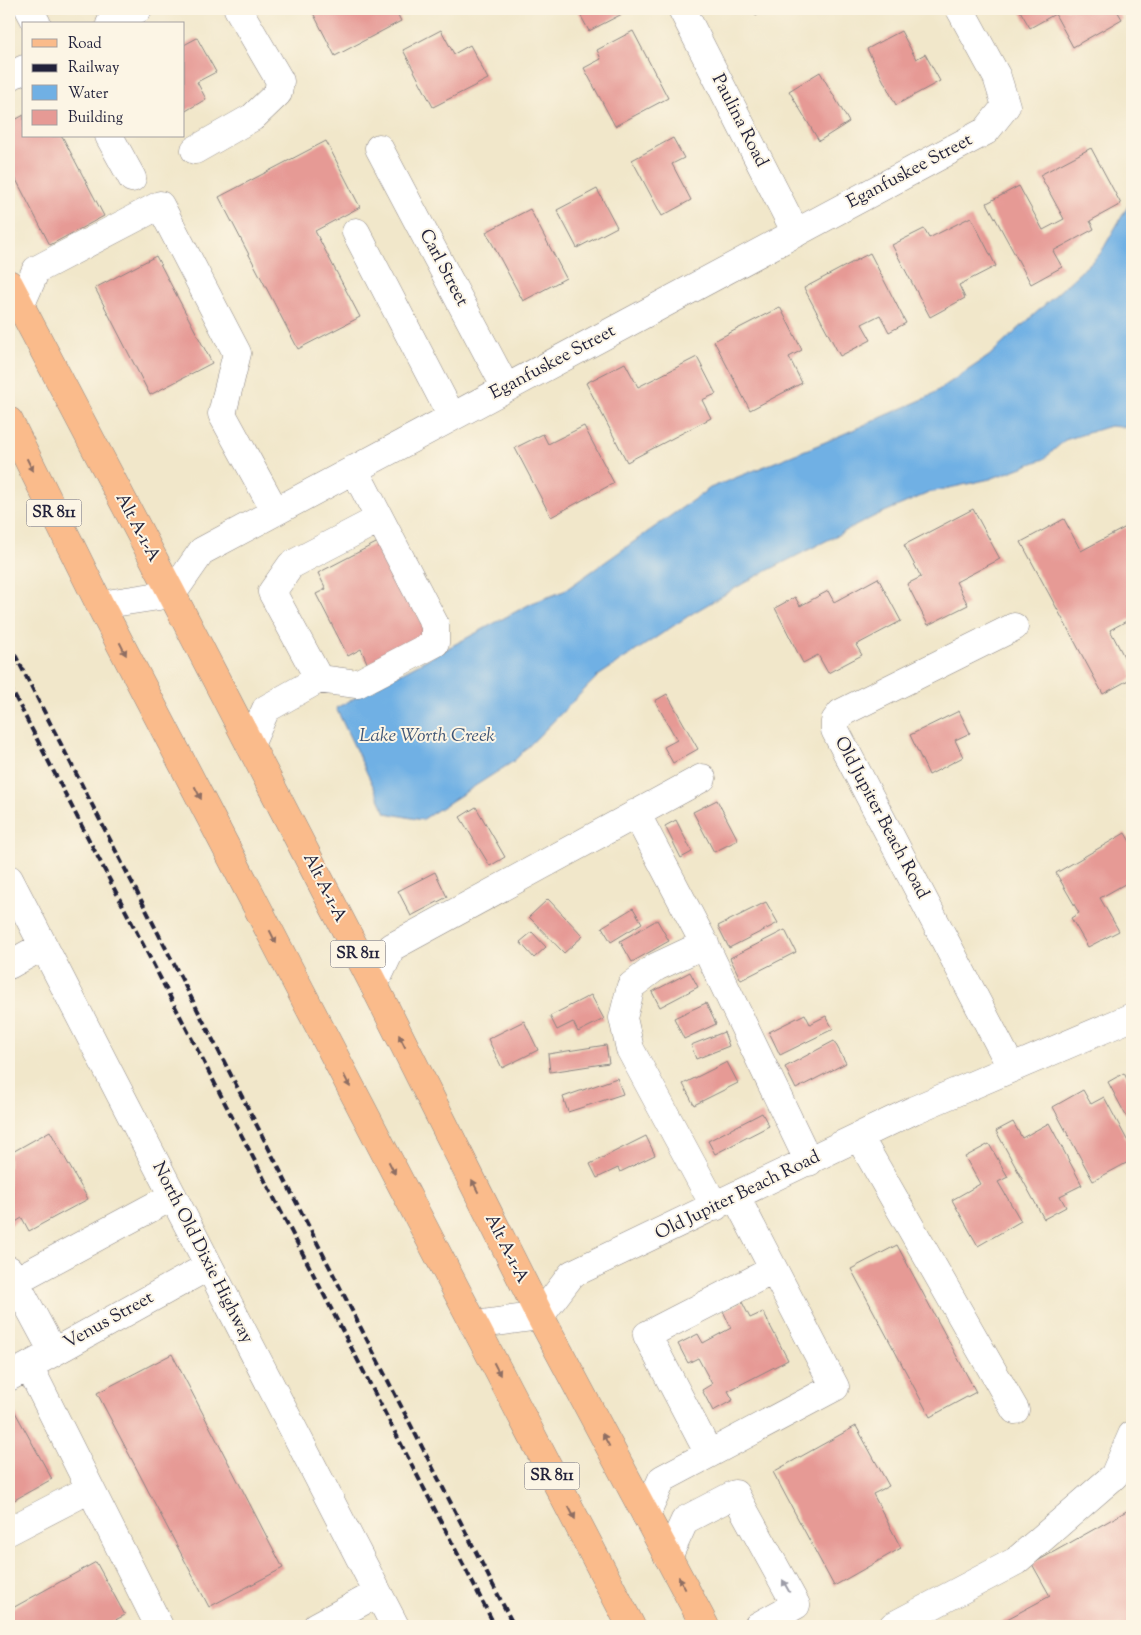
<svg xmlns="http://www.w3.org/2000/svg" width="1141" height="1635" font-family="'Sorts Mill Goudy',serif">
	<rect width="100%" height="100%" fill="#fcf5e5"/>
	<filter id="ink" filterUnits="userSpaceOnUse"><feTurbulence type="fractalNoise" baseFrequency=".02" numOctaves="2"/><feDisplacementMap in="SourceGraphic" scale="10" xChannelSelector="R" yChannelSelector="G"/><feConvolveMatrix kernelMatrix="1 2 1 2 8 2 1 2 1" color-interpolation-filters="sRGB"/></filter>
	<filter id="wash" filterUnits="userSpaceOnUse"><feTurbulence type="fractalNoise" baseFrequency=".0096" numOctaves="4" result="noise"/><feDisplacementMap in="SourceGraphic" scale="20" xChannelSelector="R" yChannelSelector="G"/><feGaussianBlur stdDeviation="1.12" result="paint"/><feColorMatrix in="noise" values="0 0 0 0 0 0 0 0 0 0 0 0 0 0 0 0 0 1.4 0 .05"/><feComposite in="paint" operator="in"/></filter>
	<g filter="url(#wash)">
		<rect width="100%" height="100%" fill="#f1e7ca"/>
		<!-- water -->
		<path fill="#70b0e4" stroke="#496990" d="M1132,199V428L1110,426L1065,440L1044,459L990,479L931,492L875,516L751,579L693,613L598,676L514,761L422,820L386,813L336,708L532,603L564,591L710,488L823,443L928,397L989,356L1100,254Z"/>
		<g id="blocks">
			<!-- building -->
			<path fill="#e69a95" d="M311,9H395L401,21L335,56Z
				M577,9H622L624,13L589,31Z
				M752,9H767L756,16Z
				M1019,9H1116L1122,19L1073,47L1055,14L1030,28Z
				M441,30L454,54L470,45L488,79L433,107L403,50Z
				M633,31L668,98L615,126L584,68L601,59L597,50Z
				M901,31L916,59L925,54L940,81L896,105L867,49Z
				M197,38L216,72L197,82L206,99L184,112V45Z
				M820,72L849,122L819,141L789,91Z
				M24,115V136H62L104,216L50,245L9,166V123Z
				M673,138L684,158L672,164L691,200L662,216L632,160Z
				M326,141L360,207L315,231L360,317L298,349L219,197Z
				M1091,148L1121,204L1090,221L1094,229L1053,251L1062,267L1031,284L987,203L1019,186L1043,230L1064,219L1040,175Z
				M597,189L617,227L577,248L557,210Z
				M530,209L566,278L523,301L486,232Z
				M971,217L996,266L959,285L965,298L930,317L892,245L924,229L929,238Z
				M870,253L906,323L889,332L880,315L862,324L871,340L840,356L804,288Z
				M156,256L212,363L150,395L95,288Z
				M780,307L802,350L789,357L802,383L750,410L714,341Z
				M697,357L716,394L702,400L711,418L627,462L586,383L625,363L638,387Z
				M584,426L614,483L551,517L515,448L543,434L548,444Z
				M973,509L1000,559L956,582L968,605L928,625L907,584L921,577L904,545Z
				M1064,519L1081,551L1126,527L1132,539V618L1110,630L1132,672V678L1103,694L1021,542Z
				M380,541L428,634L368,665L361,649L348,656L316,594L326,589L318,573Z
				M878,578L901,621L856,645L862,655L828,673L818,655L803,663L775,608L795,597L800,606L828,591L834,602Z
				M667,694L698,749L673,763L664,747L677,740L655,701Z
				M959,711L970,733L955,740L963,757L929,775L910,735Z
				M717,800L738,840L714,852L693,812Z
				M476,807L505,857L490,866L460,817Z
				M676,820L692,852L681,858L665,826Z
				M1125,833L1132,845V871L1128,873L1132,880L1100,898L1119,931L1088,947L1071,918L1079,913L1056,873Z
				M435,872L447,897L411,916L398,891Z
				M548,899L583,936L564,953L529,917Z
				M766,902L778,923L729,948L718,926Z
				M633,908L642,923L611,942L602,927Z
				M657,920L669,941L632,962L620,941Z
				M785,930L796,952L741,980L730,958Z
				M532,932L546,947L534,958L520,942Z
				M690,972L698,987L660,1007L652,992Z
				M591,995L604,1019L578,1032L573,1022L557,1030L550,1016Z
				M706,1003L716,1024L684,1039L674,1018Z
				M805,1014L810,1024L826,1016L833,1029L780,1055L769,1032Z
				M524,1021L538,1050L502,1068L488,1039Z
				M724,1032L729,1046L696,1059L691,1045Z
				M834,1041L846,1063L796,1089L785,1067Z
				M606,1045L609,1063L550,1072L548,1054Z
				M727,1062L738,1083L694,1105L683,1084Z
				M1124,1073L1132,1089V1127L1108,1082Z
				M617,1078L623,1094L568,1112L563,1097Z
				M1083,1090L1091,1104L1104,1097L1132,1149V1160L1093,1181L1053,1107Z
				M762,1113L769,1126L715,1154L708,1141Z
				M1013,1122L1022,1138L1049,1123L1082,1185L1060,1196L1066,1207L1044,1219L996,1131Z
				M50,1131L88,1199L29,1231L22,1218L9,1226V1154Z
				M646,1136L655,1155L620,1172L618,1168L597,1178L590,1164Z
				M989,1144L1008,1177L998,1182L1021,1221L978,1246L952,1200L980,1184L965,1157Z
				M897,1245L976,1392L930,1417L851,1269Z
				M742,1302L750,1318L763,1312L788,1360L728,1391L733,1400L713,1411L702,1390L712,1384L698,1358L688,1363L678,1344L698,1334L703,1343L731,1328L723,1311Z
				M172,1354L283,1568L209,1607L97,1393Z
				M15,1412L52,1479L9,1503V1415Z
				M856,1426L889,1486L873,1494L901,1548L834,1586L773,1472Z
				M1132,1508V1626H994L1050,1596L1032,1564Z
				M96,1562L125,1615L104,1626H9V1610Z"/>
		</g>
	</g>
	<g filter="url(#ink)">
		<use href="#blocks" fill-opacity="0" stroke="#8a8482" stroke-width="1"/>
		<g fill="none" stroke-linecap="round" stroke-linejoin="round">
			<!-- minor casing -->
			<g stroke="#8a8482" stroke-width="29">
				<path id="minor" d="M29,9L37,24
					M682,9L796,233
					M110,24L138,9
					M9,77L24,69
					M109,136L132,178
					M379,148L506,388
					M195,150L253,117L278,93L280,81L238,9
					M356,232L452,417
					M20,306L36,270L160,205L237,353L222,414L275,511
					M100,605L172,594L202,551L986,131L1006,106L997,77L960,9
					M319,679L357,684L435,643V625L354,469
					M250,745L266,709L319,679L272,592L291,565L379,519
					M636,813L701,937L809,1162
					M9,879L395,1626
					M705,944L656,967L631,986L623,1018L630,1049L715,1207
					M9,965L43,946
					M374,985L392,947L702,778
					M1011,1067L835,730V721L841,713L1014,627
					M859,1137L1015,1410
					M9,1270L53,1352
					M15,1281L173,1196
					M474,1325L540,1316L572,1274L914,1110L1132,1017
					M29,1366L159,1626
					M9,1377L209,1266
					M709,1454L647,1335L773,1270
					M646,1515L662,1479L835,1387L736,1197
					M9,1531L90,1489
					M668,1557L685,1520L735,1494L796,1605L758,1626
					M317,1626L378,1593
					M893,1626L1016,1561L1114,1476L1132,1435"/>
			</g>
			<!-- major casing -->
			<g stroke="#8a8482" stroke-width="29">
				<path id="major" d="M9,284L172,594L374,985L540,1316L705,1626
					M9,421L100,605L631,1626"/>
			</g>
			<!-- minor -->
			<use href="#minor" stroke="#fff" stroke-width="28"/>
			<!-- major -->
			<use href="#major" stroke="#fabb8b" stroke-width="28"/>
			<!-- rail -->
			<path stroke="#22223b" stroke-width="4" stroke-dasharray="8 4" stroke-linecap="butt" d="M9,643L514,1626
				M9,685L495,1626"/>
		</g>
		<!-- one-way arrows -->
		<defs><path id="oneway-solid" d="M-6-.8H1V-3.2L6.5 0L1 3.2V.8H-6Z" transform="scale(1.25)"/></defs>
		<g fill="#8e6e63">
			<use href="#oneway-solid" transform="translate(30 465) rotate(64)"/>
			<use href="#oneway-solid" transform="translate(123 649) rotate(63)"/>
			<use href="#oneway-solid" transform="translate(198 793) rotate(63)"/>
			<use href="#oneway-solid" transform="translate(273 937) rotate(63)"/>
			<use href="#oneway-solid" transform="translate(402 1041) rotate(-117)"/>
			<use href="#oneway-solid" transform="translate(347 1081) rotate(63)"/>
			<use href="#oneway-solid" transform="translate(392 1168) rotate(63)"/>
			<use href="#oneway-solid" transform="translate(475 1186) rotate(-117)"/>
			<use href="#oneway-solid" transform="translate(497 1369) rotate(63)"/>
			<use href="#oneway-solid" transform="translate(606 1440) rotate(-118)"/>
			<use href="#oneway-solid" transform="translate(572 1513) rotate(63)"/>
			<use href="#oneway-solid" transform="translate(682 1583) rotate(-118)"/>
		</g>
		<use fill="#9c9ca7" href="#oneway-solid" transform="translate(786 1586) rotate(-119)"/>
	</g>
	<g text-anchor="middle" dominant-baseline="central" stroke-width="4" stroke-linejoin="round" paint-order="stroke">
		<!-- shield labels -->
		<g fill="#fcf5e5" stroke="#63616e" stroke-width="1">
			<rect x="26.5" y="499.5" width="55" height="27" rx="4"/>
			<rect x="330.5" y="940.5" width="55" height="27" rx="4"/>
			<rect x="524.5" y="1462.5" width="55" height="27" rx="4"/>
		</g>
		<g font-size="16" font-weight="bold" fill="#22223b">
			<text x="54" y="513">SR 811</text>
			<text x="358" y="954">SR 811</text>
			<text x="552" y="1476">SR 811</text>
		</g>
		<!-- street labels -->
		<g font-size="18" fill="#22223b" stroke="#fcf5e5">
			<text transform="translate(739 121) rotate(63)">Paulina Road</text>
			<text transform="translate(910 172) rotate(-28)">Eganfuskee Street</text>
			<text transform="translate(443 268) rotate(62)">Carl Street</text>
			<text transform="translate(553 363) rotate(-28)">Eganfuskee Street</text>
			<text transform="translate(137 528) rotate(62)">Alt A-1-A</text>
			<text transform="translate(881 818) rotate(62)">Old Jupiter Beach Road</text>
			<text transform="translate(324 888) rotate(63)">Alt A-1-A</text>
			<text transform="translate(738 1196) rotate(-26)">Old Jupiter Beach Road</text>
			<text transform="translate(506 1249) rotate(63)">Alt A-1-A</text>
			<text transform="translate(202 1253) rotate(63)">North Old Dixie Highway</text>
			<text transform="translate(109 1321) rotate(-29)">Venus Street</text>
		</g>
		<!-- water labels -->
		<g font-size="19" font-style="italic" fill="#3d5476" stroke="#fcf5e5">
			<text x="427" y="736">Lake Worth Creek</text>
		</g>
	</g>
	<!-- margin -->
	<rect width="1141" height="1635" fill="none" stroke="#fcf5e5" stroke-width="30"/>
	<!-- legend -->
	<rect x="22" y="22" width="162" height="115" fill="#fcf5e5" stroke="#a5a1a1"/>
	<rect x="32" y="39" width="25" height="8" fill="#fabb8b" stroke="#a5a1a1"/>
	<text x="68" y="48" font-size="15" fill="#22223b">Road</text>
	<rect x="32" y="64" width="25" height="8" fill="#22223b" stroke="#a5a1a1"/>
	<text x="68" y="72" font-size="15" fill="#22223b">Railway</text>
	<rect x="32" y="85" width="25" height="15" fill="#70b0e4" stroke="#a5a1a1"/>
	<text x="68" y="98" font-size="15" fill="#22223b">Water</text>
	<rect x="32" y="110" width="25" height="15" fill="#e69a95" stroke="#a5a1a1"/>
	<text x="68" y="122" font-size="15" fill="#22223b">Building</text>
</svg>
